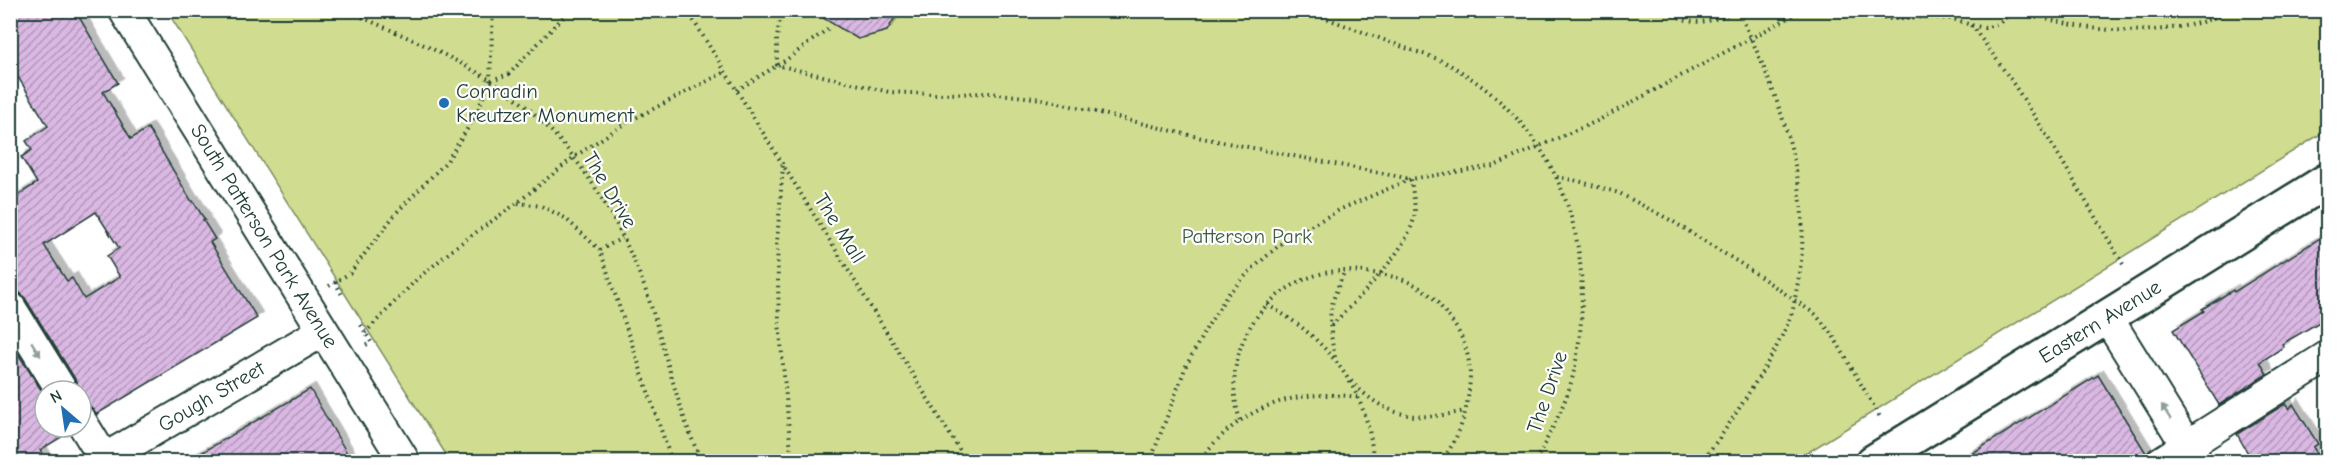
<svg xmlns="http://www.w3.org/2000/svg" width="2338" height="472" font-family="'Comic Neue',sans-serif">
	<defs>
		<pattern id="building-hatch" width="6" height="6" patternUnits="userSpaceOnUse" patternTransform="scale(1.5)"><rect width="6" height="6" fill="#dab8e3"/><path d="M-1 1l2-2M0 6l6-6M5 7l2-2" fill="none" stroke="#b097b9"/></pattern>
		<filter id="shadow"><feDropShadow dx="5.5" dy="-5.5" stdDeviation="0" flood-color="#0004"/></filter>
	</defs>
	<rect width="100%" height="100%" fill="#fff"/>
	<filter id="ink" filterUnits="userSpaceOnUse"><feTurbulence type="fractalNoise" baseFrequency=".0167" numOctaves="2"/><feDisplacementMap in="SourceGraphic" scale="12" xChannelSelector="R" yChannelSelector="G"/><feConvolveMatrix kernelMatrix="1 2 1 2 8 2 1 2 1" color-interpolation-filters="sRGB"/></filter>
	<g filter="url(#ink)">
		<!-- green -->
		<path fill="#d0dc90" stroke="#788c62" stroke-width="1.5" d="M167,11H2327V130L1794,461H450Z"/>
		<!-- building -->
		<path fill="url(#building-hatch)" stroke="#1f3d34" stroke-width="1.5" fill-rule="evenodd" filter="url(#shadow)" d="M10,10H75L118,83L103,92L131,139L148,128L192,202L193,201L205,220H203L215,239L210,242L257,318L97,414L90,406L81,404V391H79L77,382L25,298L19,292L10,290V200L37,183L21,157L32,150L26,141L48,126L10,64ZM96,212L119,248L107,256L120,277L84,299L72,278L67,281L44,245Z
			M810,10H899L887,31L858,39Z
			M2328,233V317L2282,344L2284,347L2260,362L2267,374L2219,405L2173,330L2204,311L2202,309L2233,290L2234,292Z
			M10,341L45,396V427H65L68,433L40,450L47,462H10Z
			M2098,375L2146,453L2144,462H1958Z
			M310,389L352,462H186Z
			M2285,404L2289,409L2293,404L2318,444L2313,447L2322,462H2253L2237,434Z"/>
		<g fill="none" stroke-linecap="round" stroke-linejoin="round">
			<!-- minor casing -->
			<g stroke="#1f3d34" stroke-width="34">
				<g id="minor">
					<path id="s1" d="M124,10L405,462"/>
					<path d="M10,307L62,391"/>
					<path d="M2107,317L2197,462"/>
					<path d="M81,421L106,462"/>
					<path id="s2" d="M99,462L323,331"/>
					<path d="M2161,462L2328,356"/>
				</g>
			</g>
			<!-- major casing -->
			<g stroke="#1f3d34" stroke-width="38">
				<g id="major">
					<path id="s3" d="M1873,462L2328,180"/>
				</g>
			</g>
			<!-- path -->
			<path stroke="#1f3d34" stroke-width="4" stroke-dasharray="1.5 4.5" stroke-linecap="butt" d="M346,10C394,32 445,52 490,80C566,127 619,214 648,297C666,351 677,410 702,462
				M687,10L967,462
				M781,10L777,38V65L889,92L935,94L990,93L1043,99L1197,137L1411,179C1412,190 1415,202 1415,212C1412,248 1354,302 1329,328
				M1305,10C1338,23 1371,35 1403,47C1418,53 1436,57 1450,65C1561,129 1599,243 1575,366C1569,399 1551,431 1535,462
				M1670,10C1691,30 1714,21 1737,10
				M1848,10L1887,19L1923,17L1953,19L1971,25L1985,28L2000,23L2013,10
				M2025,10C2072,32 2144,36 2194,24C2207,21 2221,15 2234,10
				M1971,25C2030,101 2075,184 2124,266
				M491,80L509,74L570,10
				M737,90L786,60L829,28
				M783,166L777,241L779,322L792,462
				M1557,177L1578,181L1619,193L1672,221L1743,265L1815,314L1832,334L1880,417
				M518,203L541,206L565,218L600,250L672,462
				M600,250L622,238
				M335,282L343,297
				M329,286L350,273L396,213L447,161L476,115L490,80L493,10
				M1267,305C1326,336 1371,392 1373,462
				M361,325L371,342L366,345
				M365,333L416,280L457,246L517,203L574,157L624,124L725,72
				M1335,357C1327,318 1328,307 1345,271
				M1351,381C1386,418 1417,422 1465,411
				M1240,420C1219,355 1258,289 1324,273C1337,270 1352,271 1365,272C1384,274 1405,278 1422,289C1432,295 1440,305 1447,315C1462,333 1470,353 1470,377C1469,407 1460,439 1440,462
				M1150,462L1186,366L1207,327L1228,294L1252,269L1284,241L1341,209L1411,179L1494,166L1597,121L1794,15L1811,10
				M1198,462C1239,408 1291,388 1357,397
				M1700,462C1719,441 1733,418 1748,394C1763,371 1779,345 1790,318C1794,309 1795,297 1797,287C1817,192 1779,96 1738,10"/>
			<!-- minor -->
			<use href="#minor" stroke="#fff" stroke-width="30"/>
			<!-- major -->
			<use href="#major" stroke="#fff" stroke-width="33"/>
		</g>
		<!-- one-way arrows -->
		<defs><path id="oneway-solid" d="M-6-.8H1V-3.2L6.5 0L1 3.2V.8H-6Z" transform="scale(1.5)"/></defs>
		<g fill="#8f9e9a">
			<use href="#oneway-solid" transform="translate(36 349) rotate(58)"/>
			<use href="#oneway-solid" transform="translate(2166 412) rotate(-122)"/>
		</g>
	</g>
	<!-- markers -->
	<circle fill="#1f6fb2" stroke="#fff" stroke-width="2" cx="444" cy="103" r="6"/>
	<g text-anchor="middle" dominant-baseline="central" stroke-width="4.5" stroke-linejoin="round" paint-order="stroke">
		<!-- poi labels -->
		<g font-size="21" fill="#1f3d34" stroke="#fff" text-anchor="start">
			<text x="456" y="91">Conradin<tspan x="456" dy="24">Kreutzer Monument</tspan></text>
		</g>
		<!-- street labels -->
		<g font-size="21" fill="#1f3d34" stroke="#fff">
			<text transform="translate(610 190) rotate(59)">The Drive</text>
			<text transform="translate(840 228) rotate(58)">The Mall</text>
			<text stroke="none"><textPath href="#s1" startOffset="266">South Patterson Park Avenue</textPath></text>
			<text stroke="none"><textPath href="#s3" startOffset="267">Eastern Avenue</textPath></text>
			<text transform="translate(1547 392) rotate(-71)">The Drive</text>
			<text stroke="none"><textPath href="#s2" startOffset="130">Gough Street</textPath></text>
		</g>
		<!-- park labels -->
		<g font-size="21" fill="#425d46" stroke="#fff">
			<text x="1247" y="236">Patterson Park</text>
		</g>
	</g>
	<!-- margin -->
	<rect width="2338" height="472" fill="none" stroke="#fff" stroke-width="36"/>
	<rect x="18" y="18" width="2302" height="436" fill="none" stroke="#1f3d34" stroke-width="2" filter="url(#ink)"/>
	<!-- north arrow -->
	<g transform="translate(63 409) rotate(331)"><circle r="28" fill="#ffffff" stroke="#a5b1ae" stroke-width="1.5"/>
	<path d="M0-4.5L10 22L0 15L-10 22Z" fill="#1f6fb2"/>
	<text y="-9" font-size="16" font-weight="bold" text-anchor="middle" fill="#1f3d34">N</text>
	</g>
</svg>
